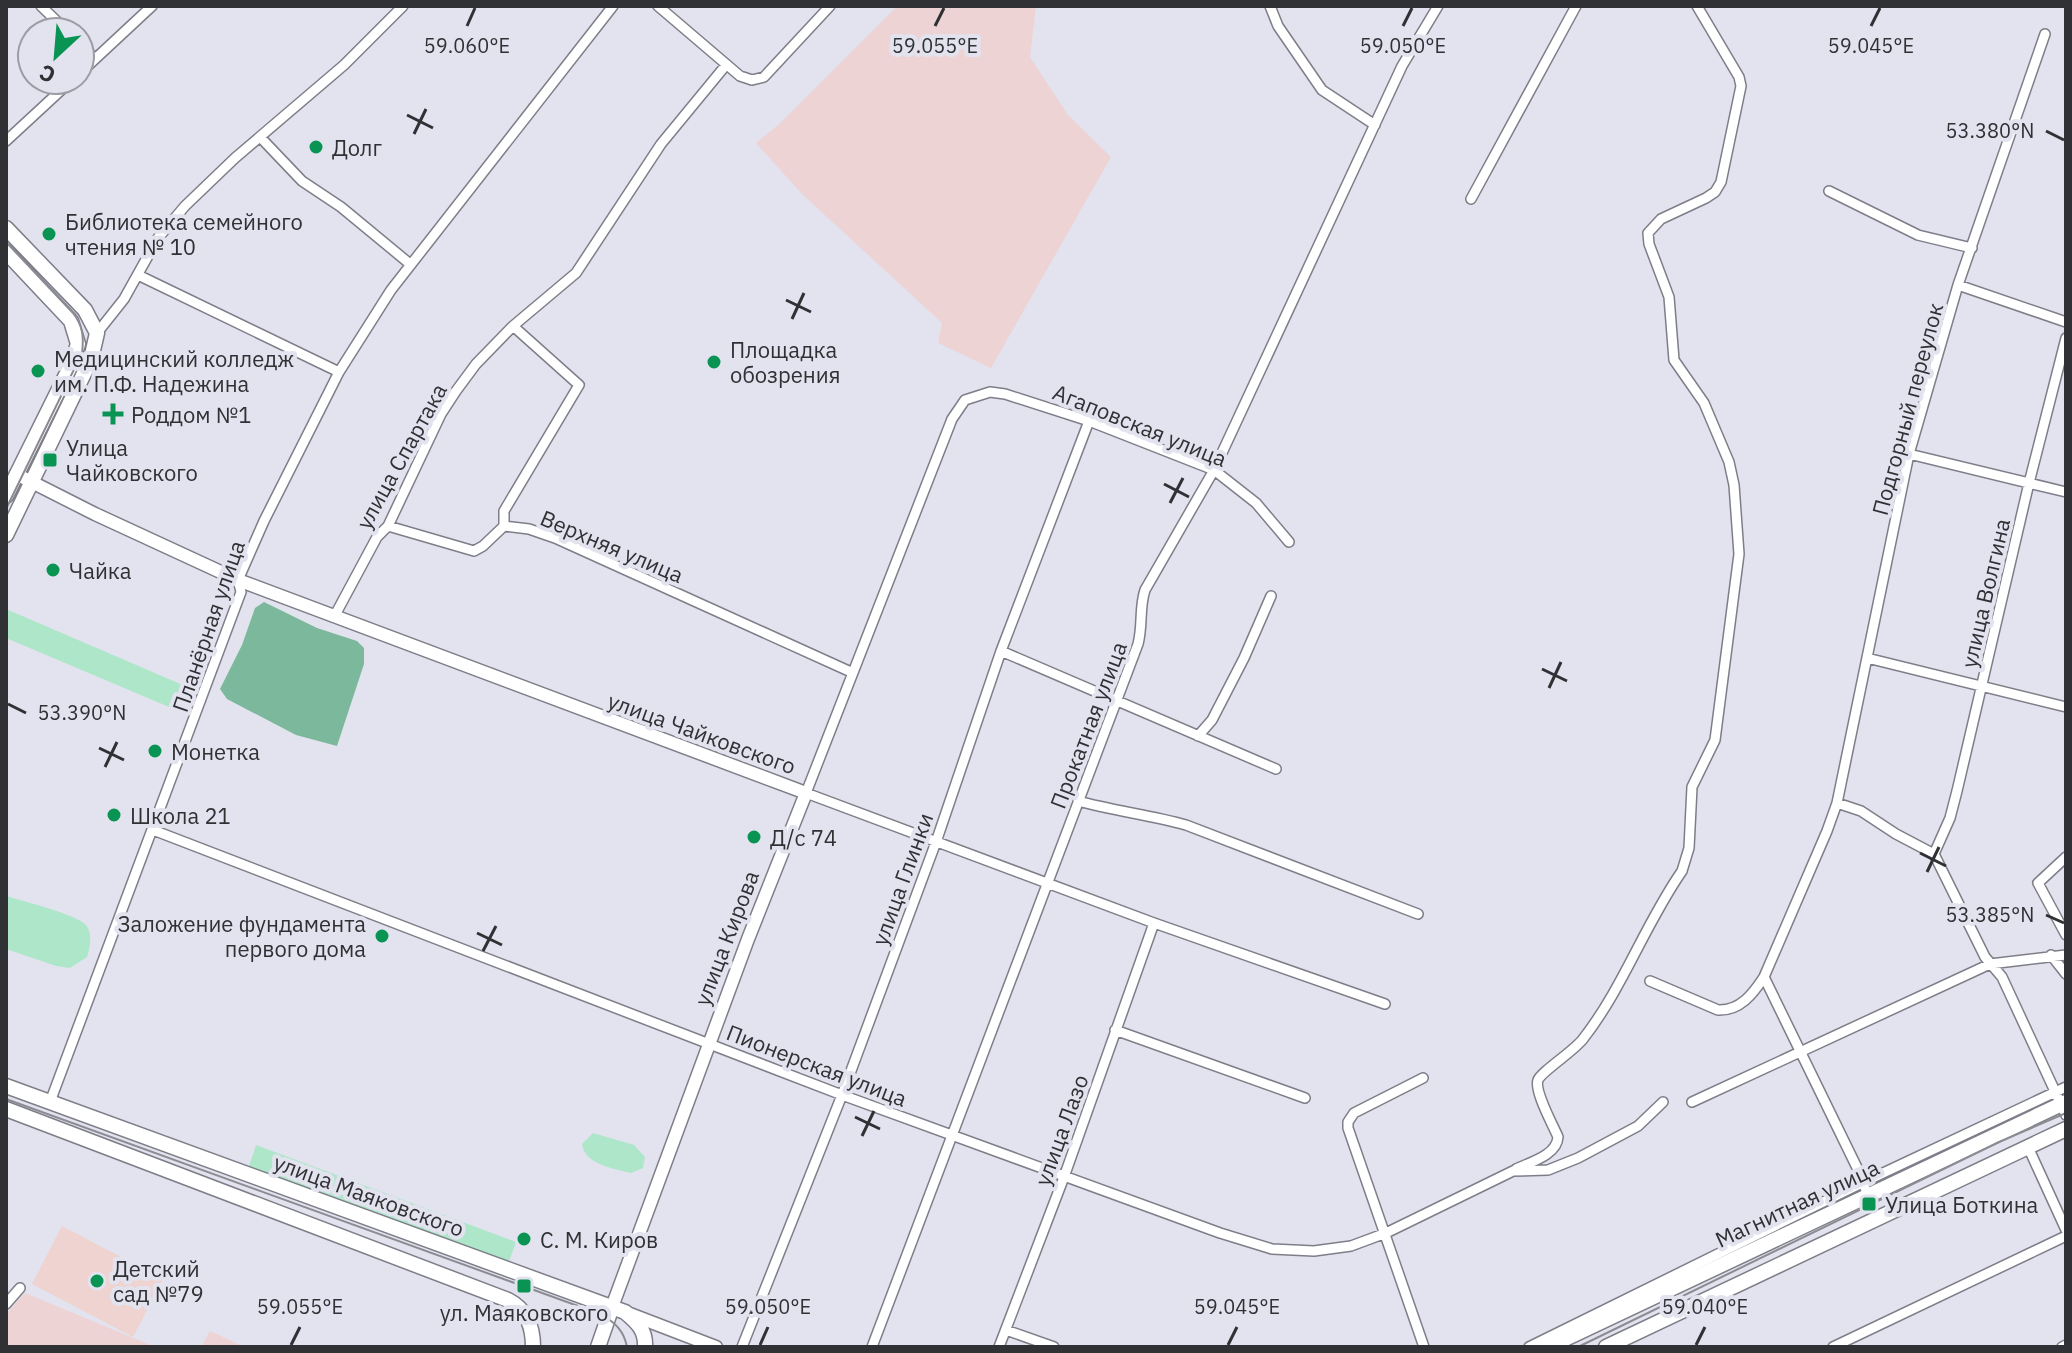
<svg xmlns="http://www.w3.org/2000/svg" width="2072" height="1353" font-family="'IBM Plex Sans',sans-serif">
	<rect width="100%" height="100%" fill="#e2e3ee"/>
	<!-- industrial -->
	<path fill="#edd3d4" d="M897,6H1036L1030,57L1068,115L1111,157L991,368L938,343L942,323L802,194L756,143L778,125Z
		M25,1293L155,1347H6V1314Z
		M210,1331L244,1347H201Z"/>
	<!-- education -->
	<path fill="#eed3d0" d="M62,1226L163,1279L133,1337L32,1284Z"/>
	<!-- green -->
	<path fill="#aee6ca" d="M6,609L199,692L188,715L6,638Z
		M6,896C22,901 76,914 86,925C93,934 90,948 87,957L70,968L56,966L6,949Z
		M593,1133L634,1145L645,1157L643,1168L631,1173C614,1169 584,1164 582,1144Z
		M256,1145L516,1242L507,1267L248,1169Z"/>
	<!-- forest -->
	<path fill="#7cb89b" d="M264,602L317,628L357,641L364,648V664L337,746L296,735L227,699L220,689L242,645L255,608Z"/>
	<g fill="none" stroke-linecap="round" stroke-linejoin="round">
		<!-- minor casing -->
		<g stroke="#7d7e88" stroke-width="12">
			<path id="minor" d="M41,6L68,32
				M658,6L740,76L752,80L764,77L830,6
				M1270,6L1278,26L1322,90L1375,125
				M80,44L95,59
				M80,73L152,6
				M261,138L302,181L341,207L410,264
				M6,141L72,80
				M1829,191L1918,235L1972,248
				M1471,199L1576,6
				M138,275L339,372
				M1958,285L2066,322
				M513,326L579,385L504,511V526L529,529L555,538L851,672
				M97,333L124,299L158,238L185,206L235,158L344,65L403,6
				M1909,454L2066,492
				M388,526L474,551L483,546L504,526
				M1289,542L1256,503L1214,470L1089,421L1005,394L990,392L965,400L952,419L806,793L1154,923L1385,1004
				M334,617L377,537L388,526L441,414L456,391L476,364L513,326L576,273L661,144L726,65
				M1001,651L1276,769
				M1867,658L2066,707
				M1198,736L1212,720L1244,658L1271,596
				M1078,801C1114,811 1151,815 1186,825L1418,914
				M1837,803L1861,811L1896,834L1934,854L1985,957L2002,977L2066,1115
				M153,830L842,1095L1220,1233L1272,1249L1314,1251L1351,1246L1386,1233L1513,1171L1548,1170L1578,1158L1638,1126L1663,1102
				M1934,854L1950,818L1957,791L2029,483L2066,338
				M2066,857L2038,883L2066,935
				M2051,955L2066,974
				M1650,981L1718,1010C1740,1011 1753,994 1764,977L1827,831L1837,803L1909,454L1958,285L2045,34
				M1115,1030L1305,1098
				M1423,1078L1354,1113L1348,1122V1128L1424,1347
				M50,1102L241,592L238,580L264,521L339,372L391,290L613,6
				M1692,1102L1990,964L2066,955
				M2028,1147L2066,1230
				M1516,1169C1531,1162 1557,1155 1558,1137C1553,1125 1534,1091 1538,1080C1541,1072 1574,1051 1583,1039C1623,988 1645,924 1682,871L1689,848L1692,787L1715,740L1739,554L1734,485L1729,462L1704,403L1674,360L1669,297L1649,244L1648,233L1661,219L1706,198L1715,192L1721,182L1741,86L1739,77L1697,6
				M1865,1188L1864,1182L2066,1087
				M6,1304L20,1288
				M1006,1330L1054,1347
				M742,1347L842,1095L936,842L1001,651L1089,421
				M872,1347L1138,644C1143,625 1139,608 1145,590L1214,470L1402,66L1438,6
				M999,1347L1064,1177L1154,923
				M1529,1347L1864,1182L1764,977
				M1833,1347L2066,1236
				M2062,1347L2066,1345"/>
		</g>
		<!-- secondary casing -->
		<g stroke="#7d7e88" stroke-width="15">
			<path id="secondary" d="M16,474L95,514L238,580L806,793L748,939L612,1307
				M630,1314L716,1347"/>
		</g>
		<!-- primary casing -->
		<g stroke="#7d7e88" stroke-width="17">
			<path id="primary" d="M6,228L85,310L97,333L91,359L6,535
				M6,252L71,321L78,344L71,365L6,496
				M6,1086L625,1312C637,1322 646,1330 645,1347
				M6,1109L508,1300C527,1310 533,1326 533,1347
				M598,1347L612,1307
				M1548,1347L2066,1102
				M1606,1347L2066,1129"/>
		</g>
		<!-- minor -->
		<use href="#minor" stroke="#fff" stroke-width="9"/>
		<!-- secondary -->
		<use href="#secondary" stroke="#fff" stroke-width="12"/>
		<!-- primary -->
		<use href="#primary" stroke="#fff" stroke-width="14"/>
		<!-- tram -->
		<path stroke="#8b8c93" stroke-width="2" d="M6,242L73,313C83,326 84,337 82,353L6,509
			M6,1099L603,1315C616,1324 624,1331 627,1347
			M1578,1347L1999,1142L2066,1113"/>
	</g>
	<!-- ticks -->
	<path fill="none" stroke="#303135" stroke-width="3" d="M467,26L475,8M935,26L944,8M1403,26L1412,8M1871,26L1880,8M407,115L433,128M2046,131L2064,140M414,134L426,109M786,300L811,312M792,319L804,293M1164,484L1189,497M1170,503L1183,478M1542,669L1567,681M1549,688L1561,662M8,704L26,713M99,748L124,760M105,767L117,742M1920,853L1946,866M1927,872L1939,847M2046,915L2064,923M477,933L502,945M483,951L496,926M855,1117L880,1129M862,1136L874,1111M291,1345L300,1327M760,1345L768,1327M1228,1345L1237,1327M1696,1345L1705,1327"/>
	<!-- markers -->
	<g fill="#0a9453" stroke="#e2e3ee" stroke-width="3">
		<circle cx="316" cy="147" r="8"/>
		<circle cx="49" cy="234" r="8"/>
		<circle cx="714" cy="362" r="8"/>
		<circle cx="38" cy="371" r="8"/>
		<path d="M109 402h8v8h8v8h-8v8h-8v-8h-8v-8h8z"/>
		<rect x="42" y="452" width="16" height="16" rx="4"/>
		<circle cx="53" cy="570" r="8"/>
		<circle cx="155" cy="751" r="8"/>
		<circle cx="114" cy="815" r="8"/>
		<circle cx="754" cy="837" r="8"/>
		<circle cx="382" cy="936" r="8"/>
		<rect x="1861" y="1196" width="16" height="16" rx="4"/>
		<circle cx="524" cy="1239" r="8"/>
		<circle cx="97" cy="1281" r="8"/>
		<rect x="516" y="1278" width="16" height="16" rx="4"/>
	</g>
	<g text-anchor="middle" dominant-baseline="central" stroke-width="8" stroke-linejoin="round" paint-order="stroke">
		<!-- poi labels -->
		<g font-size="22" fill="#303135" stroke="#e2e3ee" text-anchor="start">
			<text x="332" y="147">Долг</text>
			<text x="65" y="221">Библиотека семейного<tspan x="65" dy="25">чтения № 10</tspan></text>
			<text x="730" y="349">Площадка<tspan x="730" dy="25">обозрения</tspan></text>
			<text x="54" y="358">Медицинский колледж<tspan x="54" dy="25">им. П.Ф. Надежина</tspan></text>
			<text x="131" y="414">Роддом №1</text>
			<text x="66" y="447">Улица<tspan x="66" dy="25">Чайковского</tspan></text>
			<text x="69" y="570">Чайка</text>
			<text x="171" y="751">Монетка</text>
			<text x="130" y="815">Школа 21</text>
			<text x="770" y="837">Д/с 74</text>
			<text x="366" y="923" text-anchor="end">Заложение фундамента<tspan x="366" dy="25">первого дома</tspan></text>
			<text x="1885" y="1204">Улица Боткина</text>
			<text x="540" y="1239">С. М. Киров</text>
			<text x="113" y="1268">Детский<tspan x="113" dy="25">сад №79</tspan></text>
			<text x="524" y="1312" text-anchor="middle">ул. Маяковского</text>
		</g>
		<!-- street labels -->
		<g font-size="22" fill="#303135" stroke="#e2e3ee">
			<text transform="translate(1907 409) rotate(-75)">Подгорный переулок</text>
			<text transform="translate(1140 425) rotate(22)">Агаповская улица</text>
			<text transform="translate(401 456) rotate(-61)">улица Спартака</text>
			<text transform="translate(612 546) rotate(23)">Верхняя улица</text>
			<text transform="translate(1985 593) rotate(-77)">улица Волгина</text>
			<text transform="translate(208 626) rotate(-71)">Планёрная улица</text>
			<text transform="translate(1088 725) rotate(-69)">Прокатная улица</text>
			<text transform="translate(702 733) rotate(20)">улица Чайковского</text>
			<text transform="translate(902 879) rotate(-70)">улица Глинки</text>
			<text transform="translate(726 938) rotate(-69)">улица Кирова</text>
			<text transform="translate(817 1065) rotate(21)">Пионерская улица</text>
			<text transform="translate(1061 1130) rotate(-70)">улица Лазо</text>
			<text transform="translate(369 1195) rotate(20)">улица Маяковского</text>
			<text transform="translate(1797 1203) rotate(-25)">Магнитная улица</text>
		</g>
	</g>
	<g font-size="20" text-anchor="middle" fill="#303135" stroke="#e2e3ee" stroke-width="8" stroke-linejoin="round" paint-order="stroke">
		<text x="467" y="53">59.060°E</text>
		<text x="935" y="53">59.055°E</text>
		<text x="1403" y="53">59.050°E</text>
		<text x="1871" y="53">59.045°E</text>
		<text x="1990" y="138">53.380°N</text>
		<text x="82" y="720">53.390°N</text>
		<text x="1990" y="922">53.385°N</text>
		<text x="300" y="1314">59.055°E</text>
		<text x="768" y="1314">59.050°E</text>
		<text x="1237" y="1314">59.045°E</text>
		<text x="1705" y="1314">59.040°E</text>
	</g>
	<!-- border -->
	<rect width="2072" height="1353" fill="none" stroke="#303135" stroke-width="16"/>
	<!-- north arrow -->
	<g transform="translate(56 56) rotate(206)"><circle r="38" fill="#e2e3ee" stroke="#9b9ca4" stroke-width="2"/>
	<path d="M0-6L14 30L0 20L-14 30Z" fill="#0a9453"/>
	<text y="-12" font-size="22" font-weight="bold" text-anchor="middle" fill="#303135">С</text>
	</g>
</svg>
